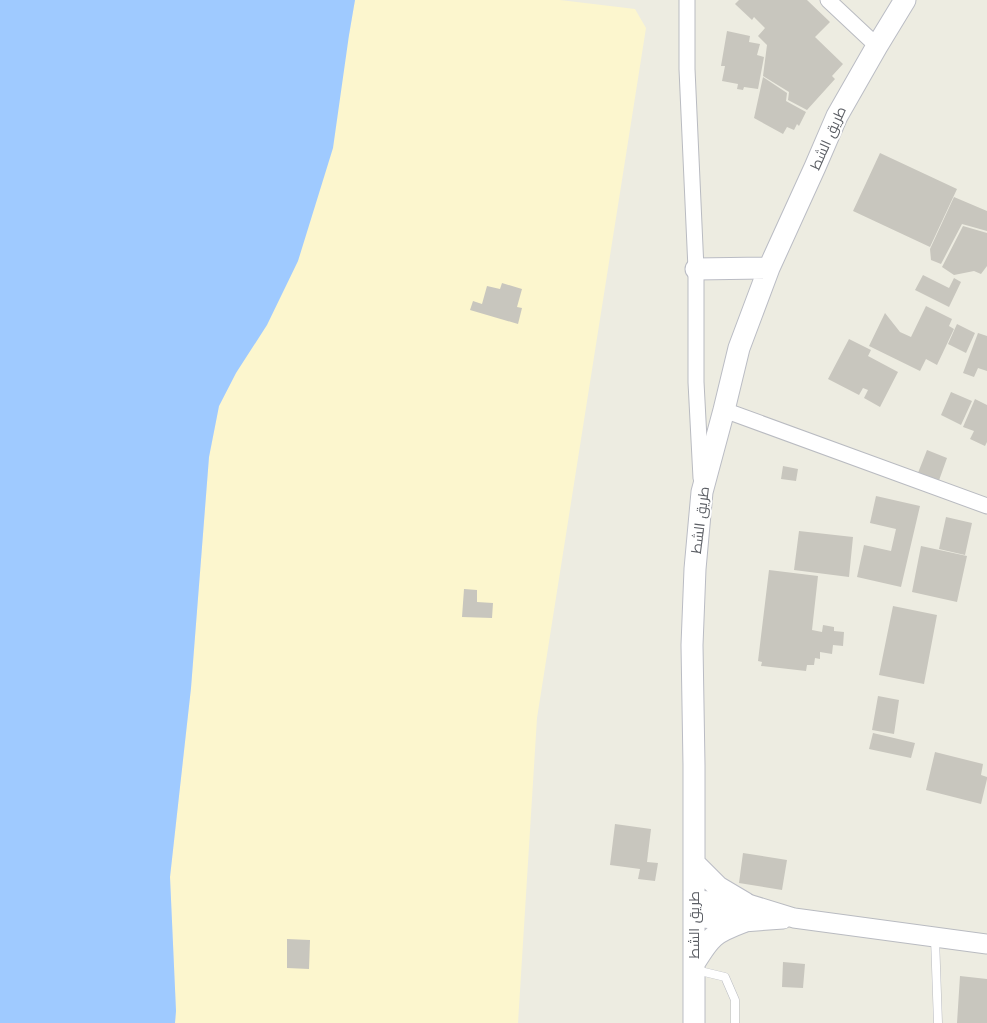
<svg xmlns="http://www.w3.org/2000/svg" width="987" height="1023" font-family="'Work Sans',Cairo,sans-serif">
	<rect width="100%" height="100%" fill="#edece1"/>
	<!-- sand -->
	<path fill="#fcf6ce" d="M355,0H560L635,9L646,28L537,718L518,1023H175L176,1011L170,877L191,688L209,457L219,406L236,373L349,35Z"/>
	<!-- water -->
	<path fill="#9fcaff" d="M0,0H355L349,35L333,148L298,261L267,325L236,373L219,406L209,457L191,688L170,877L176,1011L175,1023H0Z"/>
	<!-- building -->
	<path fill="#c8c6be" d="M739,0H807L830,22L815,37L843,64L832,76L835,79L807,110L788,100L789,92L763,76L767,45L758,36L765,28L754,17L752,20L735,4Z
		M727,31L750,36L749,42L760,44L757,55L764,57L758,89L744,87L743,90L737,89L738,84L722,81L725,66H721Z
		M763,77L787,93L786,101L806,112L799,126L797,124L794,130L787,127L783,134L754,118Z
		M880,153L957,189L930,247L853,211Z
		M954,197L987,211V231L962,224L941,264L931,260L930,249Z
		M963,226L987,233V266L981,274L974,271L954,275L942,267Z
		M923,275L949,288L954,278L961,282L949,307L915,290Z
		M502,283L522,289L517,307L522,308L518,324L470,310L473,301L482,304L487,286L500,289Z
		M926,306L952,319L949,326L954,329L937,365L926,359L920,371L869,346L885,313L900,332L911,337Z
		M957,324L975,333L966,353L948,344Z
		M978,333L987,336V371L978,368L974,377L963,373Z
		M849,339L871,350L868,356L898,372L880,407L864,398L868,390L863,388L859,395L828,379Z
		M951,392L972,401L961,425L941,415Z
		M975,399L987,405V442L985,446L970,439L974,431L963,427Z
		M927,450L947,458L937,486L916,478Z
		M783,466L798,469L796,481L781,479Z
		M876,496L920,506L901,587L857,577L864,545L891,551L896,529L870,523Z
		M946,517L972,523L965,555L939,549Z
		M799,531L853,537L849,577L794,570Z
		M921,546L967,556L957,602L912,592Z
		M769,570L818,576L812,630L822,632L823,625L834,627V631L844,632L843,646L833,645L832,654L820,652V659L815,658L814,665H807L806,671L761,666L762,662L758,661Z
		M464,589L477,590V602L493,603L492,618L462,617Z
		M893,606L937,615L924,684L879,675Z
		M878,696L899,700L894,734L872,730Z
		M873,733L915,743L911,758L869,749Z
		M935,752L983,764L981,775L987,777V779L981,804L926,790Z
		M615,824L651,829L647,862L658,863L655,881L638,879L640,869L610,865Z
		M743,853L787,860L782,890L739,883Z
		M287,939L310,940L309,969L287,968Z
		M783,962L805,964L803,988L782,987Z
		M960,976L987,979V1023H957Z"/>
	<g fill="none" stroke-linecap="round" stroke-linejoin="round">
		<!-- service casing -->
		<g stroke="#b9bbc1" stroke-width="9">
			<path id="service" d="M935,938L938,1023
				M696,970L725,977L735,1000V1023"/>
		</g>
		<!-- minor casing -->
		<g stroke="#b9bbc1" stroke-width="17">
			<path id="minor" d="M687,0V69L696,269V382L701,478
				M828,0L877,46
				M724,410L987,506"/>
		</g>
		<!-- tertiary casing -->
		<g stroke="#b9bbc1" stroke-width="21">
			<path id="tertiary" d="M694,900L745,903L794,918L987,944
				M694,917L743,922L783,919"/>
		</g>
		<!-- secondary casing -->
		<g stroke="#babcc4" stroke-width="23">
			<path id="secondary" d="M696,269L769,268
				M694,863L718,887L745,903
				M695,962C711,936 714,933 743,922
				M694,1023V765L692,645L695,569L702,492L724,410L739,348L769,268L815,167L837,116L877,46L905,0"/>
		</g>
		<!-- service -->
		<use href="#service" stroke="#fff" stroke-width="8"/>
		<!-- minor -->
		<use href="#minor" stroke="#fff" stroke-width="15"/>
		<!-- tertiary -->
		<use href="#tertiary" stroke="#fff" stroke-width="19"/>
		<!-- secondary -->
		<use href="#secondary" stroke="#fff" stroke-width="21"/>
	</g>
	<g text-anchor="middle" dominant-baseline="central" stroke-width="4" stroke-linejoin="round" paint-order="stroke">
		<!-- street labels -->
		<g font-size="14" fill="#5a5d63" stroke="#fff">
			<text transform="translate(828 138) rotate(-66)">طريق الشط</text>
			<text transform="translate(700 520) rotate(-83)">طريق الشط</text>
			<text transform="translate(694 925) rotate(-90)">طريق الشط</text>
		</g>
	</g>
</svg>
